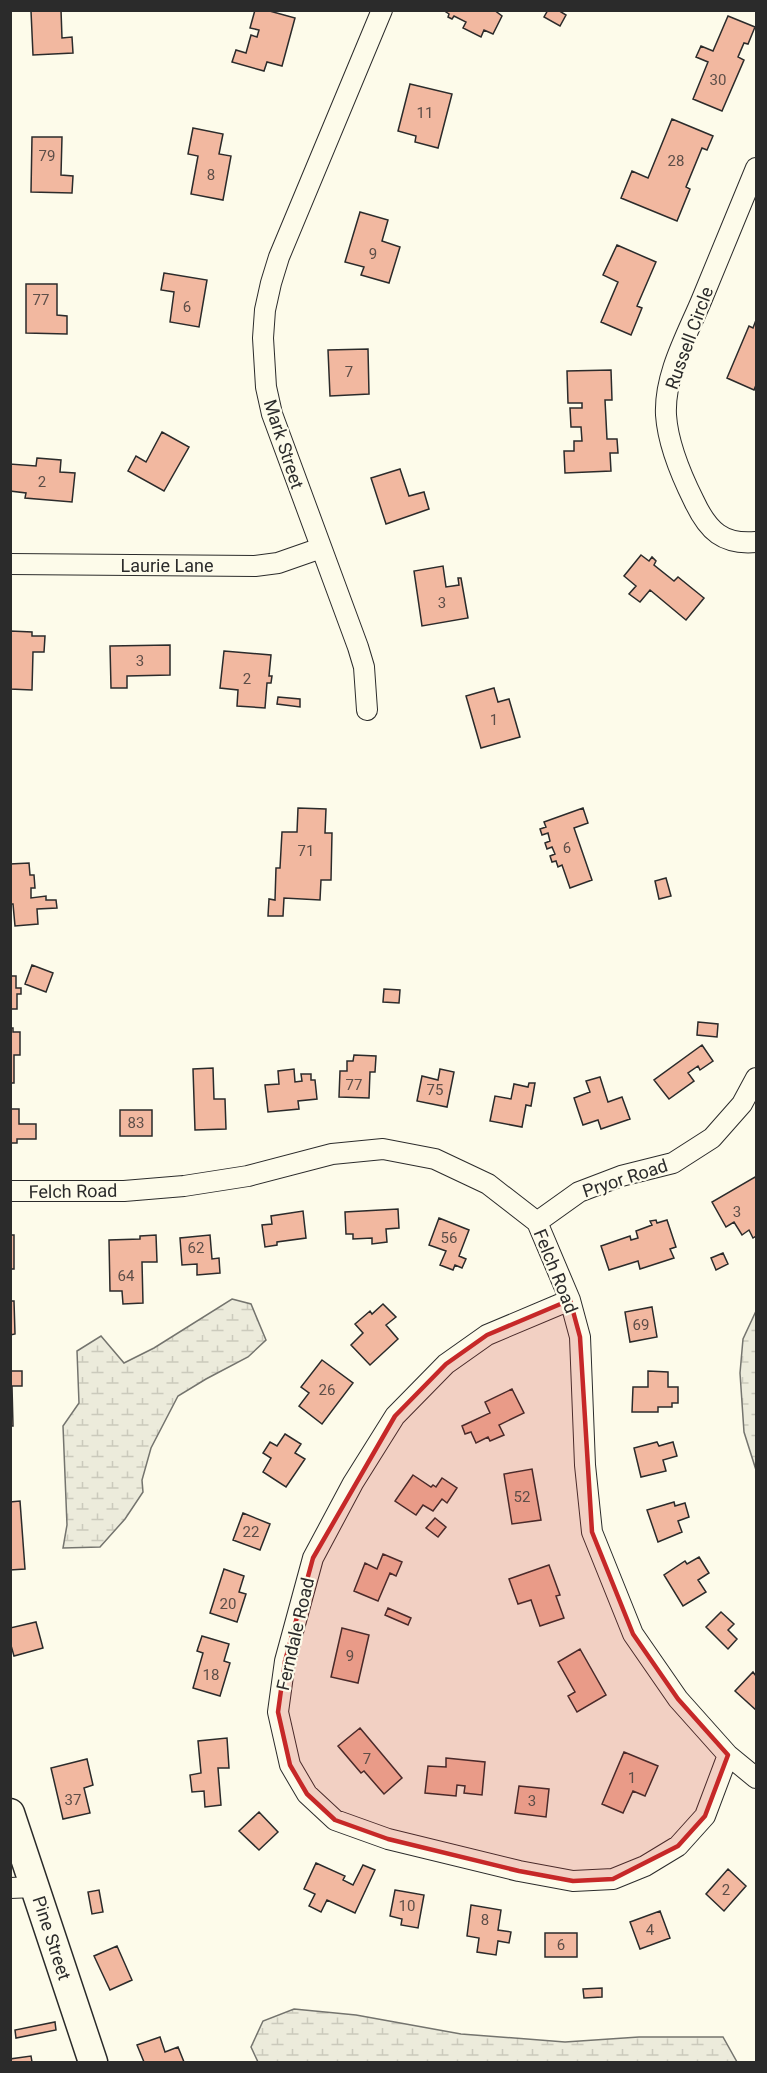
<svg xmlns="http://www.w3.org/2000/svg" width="767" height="2073" font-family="Roboto,sans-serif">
	<defs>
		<pattern id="wetland-marsh" width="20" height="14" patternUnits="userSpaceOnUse" patternTransform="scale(1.5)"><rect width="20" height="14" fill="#ecebdb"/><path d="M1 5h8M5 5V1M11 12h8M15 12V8" fill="none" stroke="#cbcabc"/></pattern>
	</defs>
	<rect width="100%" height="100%" fill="#fdfbea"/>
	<!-- wetland -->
	<path fill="url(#wetland-marsh)" stroke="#74746e" stroke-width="1.5" d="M232,1299L251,1304L266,1340L248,1357L206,1379L178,1396L151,1448L142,1480L143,1492L125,1519L100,1547L63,1548L67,1525L63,1426L79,1403L77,1351L101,1336L124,1363L154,1348Z
		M756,1311V1470L744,1432L740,1373L743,1339Z
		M294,2009L356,2015L461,2034L565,2042L639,2037H723L737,2062H258L251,2047L263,2021Z"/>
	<!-- building -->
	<path fill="#f2b8a0" stroke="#2b2b2b" stroke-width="1.5" d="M61,10L62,38L72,37L73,53L33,55L31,11Z
		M255,10H266L295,18L282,66L267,62L264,71L232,62L236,50L246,53L251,35L257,37L259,30L250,28Z
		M443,10H494L502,16L493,34L484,30L481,37L463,28L466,22L454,16L452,19L448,17L449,14Z
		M548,10H558L566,15L560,26L544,17Z
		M728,16L755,27L748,44L744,43L738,57L744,60L722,111L693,99L708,62L696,57L701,46L713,51Z
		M410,84L452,94L438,148L415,142L416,136L398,131Z
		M672,119L713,136L707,150L702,148L686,187L690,189L677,221L621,198L632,171L648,178Z
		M193,128L223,134L219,154L231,156L223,200L191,194L198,156L188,154Z
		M32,137H62L61,175L73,176L72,193L31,192Z
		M360,212L388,220L382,241L400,247L389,283L361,275L364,267L345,262Z
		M617,245L656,262L637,306L642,308L631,335L601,322L618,282L603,275Z
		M164,273L207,280L199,327L170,322L174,292L161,290Z
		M26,284H57V315L67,316V334L26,333Z
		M756,320V385L754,390L727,378L749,326L753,328Z
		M368,349L369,394L330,396L328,350Z
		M611,370L612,400H605L607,439H617L618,453H610L611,471L565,473L564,451H574V441H582L581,427H571L570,408H582V403H568L567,371Z
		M162,432L189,447L164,491L128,471L136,456L146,462Z
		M37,458L61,460L60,472L75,473L72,502L25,498L26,493L10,491V464L36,466Z
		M400,469L409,496L424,492L429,509L386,524L371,478Z
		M641,555L649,561L652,557L656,561L654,565L674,581L678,577L704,598L686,620L650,590L640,602L629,594L636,586L624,576Z
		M443,566L446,587L459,585L458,578H461L468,618L422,626L414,571Z
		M10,631L32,632V636H45L44,652H33L32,690L10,689Z
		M170,645V675L127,676V688H111L110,646Z
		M224,651L271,655L269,676H272L271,683H267L265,708L237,706L238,690L220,688Z
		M494,688L498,702L509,699L520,737L481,748L466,696Z
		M278,697L300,699V707L277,704Z
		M298,808L326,809L325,833H332L331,880H321L320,900L284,898L283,916H268L269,899L275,900L276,868H280L282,832H297Z
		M583,808L588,823L574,828L592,880L570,888L562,865L558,867L556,861L552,862L550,856L555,854L552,847L547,849L545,843L550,841L548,833L542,835L540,829L546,827L544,822Z
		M29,863L30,875H34L35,888H31V898L46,896V900H56L57,908L37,909L38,924L15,926L13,904H10V864Z
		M666,878L671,896L659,899L655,881Z
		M32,965L53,973L46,992L25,984Z
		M10,976H16V988H21V994H17V1009H10Z
		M384,989L400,990L399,1003L383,1002Z
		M698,1022L718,1024L717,1037L697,1035Z
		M10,1028H13V1032H20V1055H14V1083H10Z
		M702,1045L713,1061L700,1070L698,1066L688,1073L694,1081L669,1099L654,1080Z
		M354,1055L376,1056L375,1072H370L369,1098L339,1097L340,1071H347V1061H353Z
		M213,1068L214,1099H225L226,1129L195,1130L193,1069Z
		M294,1069L295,1082L302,1081L301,1074H311V1080H315L317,1099L298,1101L299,1109L268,1112L265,1085L279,1084L278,1071Z
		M440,1069L454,1072L447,1107L417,1101L422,1076L438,1080Z
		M600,1077L608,1102L622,1097L630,1119L601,1129L598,1120L583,1125L574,1098L590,1092L586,1081Z
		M529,1083H535L531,1106L526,1105L522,1127L490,1121L495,1096L511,1099L514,1084L528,1087Z
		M10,1109H19V1124H36V1139H17V1143H10Z
		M120,1110H152V1136H120Z
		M755,1177L756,1179V1236L753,1238L749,1230L742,1235L734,1222L726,1227L712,1202Z
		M398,1209L399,1228L386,1229L387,1242L372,1244V1238L353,1239V1234H346L345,1212Z
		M303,1211L306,1238L277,1242V1245L265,1247L262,1225L272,1224L271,1216Z
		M439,1218L469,1230L459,1256L466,1259L462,1268L455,1265L453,1270L440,1265L446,1251L429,1245Z
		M656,1220L657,1223L667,1220L676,1247L670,1249L674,1258L640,1269L638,1261L609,1270L601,1246L630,1236L631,1240L638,1238L636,1231L652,1225L650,1221Z
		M10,1235H14V1269H10Z
		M156,1235L157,1262H142L143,1303L123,1304L122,1291H110L109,1240L140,1239V1236Z
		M210,1235L212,1259L219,1258L220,1273L197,1275V1264L182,1265L180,1238Z
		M723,1253L728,1264L716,1270L711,1258Z
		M10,1301H14L15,1334L10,1335Z
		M383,1304L396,1317L386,1325L398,1339L370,1365L351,1345L363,1333L355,1324L370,1311L372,1314Z
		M652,1307L657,1337L630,1342L625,1312Z
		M322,1360L353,1383L322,1424L299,1406L309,1393L301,1387Z
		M10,1371H22V1386H12L13,1426H10Z
		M648,1371L668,1372V1387H678V1403H672V1407H658V1412H632L633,1387H648Z
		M512,1389L524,1413L499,1425L504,1435L490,1441L488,1437L476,1443L471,1432L465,1434L462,1426L490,1413L485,1402Z
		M285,1434L301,1444L295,1453L305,1459L286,1487L263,1472L271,1458L263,1453L270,1442L277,1446Z
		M657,1442L659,1446L673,1442L677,1456L663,1460L666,1471L641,1477L634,1448Z
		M532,1469L541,1520L512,1524L504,1474Z
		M413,1475L431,1487L433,1485L436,1487L442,1478L457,1488L447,1503L442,1499L433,1511L423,1505L416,1515L395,1501Z
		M20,1501L25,1569L10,1570V1502Z
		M674,1502L675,1506L685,1503L689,1517L678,1521L682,1532L658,1542L647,1510Z
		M243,1513L270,1524L260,1550L233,1540Z
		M435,1518L446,1527L438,1537L426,1528Z
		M383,1554L402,1562L396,1576L390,1573L378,1601L354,1591L365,1563L377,1569Z
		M699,1557L709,1573L698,1580L706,1592L683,1606L664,1575L685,1561L687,1564Z
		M549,1565L560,1595L556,1596L564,1618L540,1626L531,1600L518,1604L509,1579Z
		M224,1569L244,1576L239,1592L246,1594L237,1622L210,1613Z
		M388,1608L411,1618L408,1625L385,1615Z
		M721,1612L734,1624L728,1630L737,1639L728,1649L706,1627Z
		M36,1622L43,1648L14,1656L10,1642V1628Z
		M342,1628L369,1635L358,1683L331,1677Z
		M202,1636L229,1644L224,1661L230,1663L220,1696L193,1688L203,1653L197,1651Z
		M580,1649L606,1695L577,1712L568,1696L575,1692L558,1662Z
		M753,1672L756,1676V1710L735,1691Z
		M360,1728L402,1778L384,1794L364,1771L361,1773L338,1746Z
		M227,1738L229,1768H218L221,1805L205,1807L204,1791L192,1792L190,1775L201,1773L198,1741Z
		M624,1752L658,1766L645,1796L633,1791L623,1813L602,1804Z
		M446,1758L485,1762L482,1795L464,1793L465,1786L457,1785L456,1796L425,1793L428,1766L446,1767Z
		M87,1759L93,1785L84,1788L90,1813L63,1819L51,1768Z
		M519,1786L549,1789L546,1817L515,1813Z
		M259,1812L278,1832L259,1850L239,1831Z
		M316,1863L345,1876L343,1880L353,1885L363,1865L375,1870L355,1913L327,1900L321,1912L309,1906L315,1894L304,1889Z
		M728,1869L746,1886L724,1911L706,1894Z
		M99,1890L103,1912L92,1914L88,1892Z
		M395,1890L424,1895L418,1928L401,1925L402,1919L390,1916Z
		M471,1905L501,1910L498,1930L511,1932L509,1943L498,1941L496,1955L477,1952L479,1938L467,1936Z
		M660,1911L670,1938L640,1949L630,1922Z
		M545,1933H577V1957H545Z
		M117,1946L132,1980L110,1990L94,1956Z
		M602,1988V1997L584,1998L583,1989Z
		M55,2022L56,2030L16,2038L15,2030Z
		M160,2037L165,2052L178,2047L184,2062H144L137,2045Z
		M31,2056L32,2062H10V2059Z"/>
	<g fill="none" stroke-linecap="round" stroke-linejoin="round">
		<!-- street casing -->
		<g stroke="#2b2b2b" stroke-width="22">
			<path id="street" d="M756,168C738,212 720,255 702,299C687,335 664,375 666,415C668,445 681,475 694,501C708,531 723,545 756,542
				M10,564L255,566L278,563L321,548
				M367,710L364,667L358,647L272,414L266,387L263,338L265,310L271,283L279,257L382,10
				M10,1191H124L184,1186L248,1176L332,1154L383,1149L435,1159L488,1184L537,1222L570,1300L580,1337L585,1465L592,1532L633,1634L678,1699L728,1755L756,1778
				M537,1222L579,1192L621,1176L673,1163L712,1138L742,1104L756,1078
				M570,1300L487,1335L446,1364L395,1416L353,1483L313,1558L285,1661L278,1712L290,1765L307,1794L335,1820L388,1839L519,1871L573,1881L613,1879L645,1866L678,1846L705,1816L728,1755
				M10,1888L35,1887"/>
		</g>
		<!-- secondary casing -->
		<g stroke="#2b2b2b" stroke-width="31">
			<path id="secondary" d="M10,1813L93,2062"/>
		</g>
		<!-- street -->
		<use href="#street" stroke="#fdfbea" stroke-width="20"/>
		<!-- secondary -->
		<use href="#secondary" stroke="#fdfbea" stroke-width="28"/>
	</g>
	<!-- marked area -->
	<path fill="#c62828" fill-opacity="0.2" stroke="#c62828" stroke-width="4.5" stroke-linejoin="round" d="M570,1300L580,1337L592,1532L633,1634L678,1699L728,1755L705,1816L678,1846L613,1879L573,1881L519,1871L388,1839L335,1820L307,1794L290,1765L278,1712L285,1661L313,1558L395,1416L446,1364L487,1335Z"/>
	<g text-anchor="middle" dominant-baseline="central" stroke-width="4.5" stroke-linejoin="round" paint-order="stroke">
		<!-- number labels -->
		<g font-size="15" fill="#5d4e48">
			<text x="718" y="80">30</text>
			<text x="425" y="113">11</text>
			<text x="47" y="156">79</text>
			<text x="676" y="161">28</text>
			<text x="211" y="175">8</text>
			<text x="373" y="254">9</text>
			<text x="41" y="300">77</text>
			<text x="187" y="307">6</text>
			<text x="349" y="372">7</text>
			<text x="42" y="482">2</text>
			<text x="442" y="603">3</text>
			<text x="140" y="661">3</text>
			<text x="247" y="679">2</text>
			<text x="494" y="720">1</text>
			<text x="567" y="848">6</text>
			<text x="306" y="851">71</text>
			<text x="354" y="1085">77</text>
			<text x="435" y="1090">75</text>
			<text x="136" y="1123">83</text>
			<text x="737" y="1212">3</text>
			<text x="449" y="1238">56</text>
			<text x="196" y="1248">62</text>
			<text x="126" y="1276">64</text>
			<text x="641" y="1325">69</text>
			<text x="327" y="1390">26</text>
			<text x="522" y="1497">52</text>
			<text x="251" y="1532">22</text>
			<text x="228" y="1604">20</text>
			<text x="350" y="1656">9</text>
			<text x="211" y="1675">18</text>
			<text x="367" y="1759">7</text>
			<text x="632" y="1778">1</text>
			<text x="73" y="1800">37</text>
			<text x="532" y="1801">3</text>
			<text x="726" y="1890">2</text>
			<text x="407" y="1906">10</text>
			<text x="485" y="1920">8</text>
			<text x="650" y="1930">4</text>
			<text x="561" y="1945">6</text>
		</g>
		<!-- street labels -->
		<g font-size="18" fill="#2b2b2b" stroke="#fdfbea">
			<text transform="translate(689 338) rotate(-70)">Russell Circle</text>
			<text transform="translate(284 444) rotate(72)">Mark Street</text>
			<text x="167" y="565">Laurie Lane</text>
			<text transform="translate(625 1178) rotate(-18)">Pryor Road</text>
			<text transform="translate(73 1191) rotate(-1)">Felch Road</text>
			<text transform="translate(556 1271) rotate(68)">Felch Road</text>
			<text transform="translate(295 1634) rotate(-77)">Ferndale Road</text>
			<text transform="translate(52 1938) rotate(72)">Pine Street</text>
		</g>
	</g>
	<!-- border -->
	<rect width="767" height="2073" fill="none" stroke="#2b2b2b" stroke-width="24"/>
</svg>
